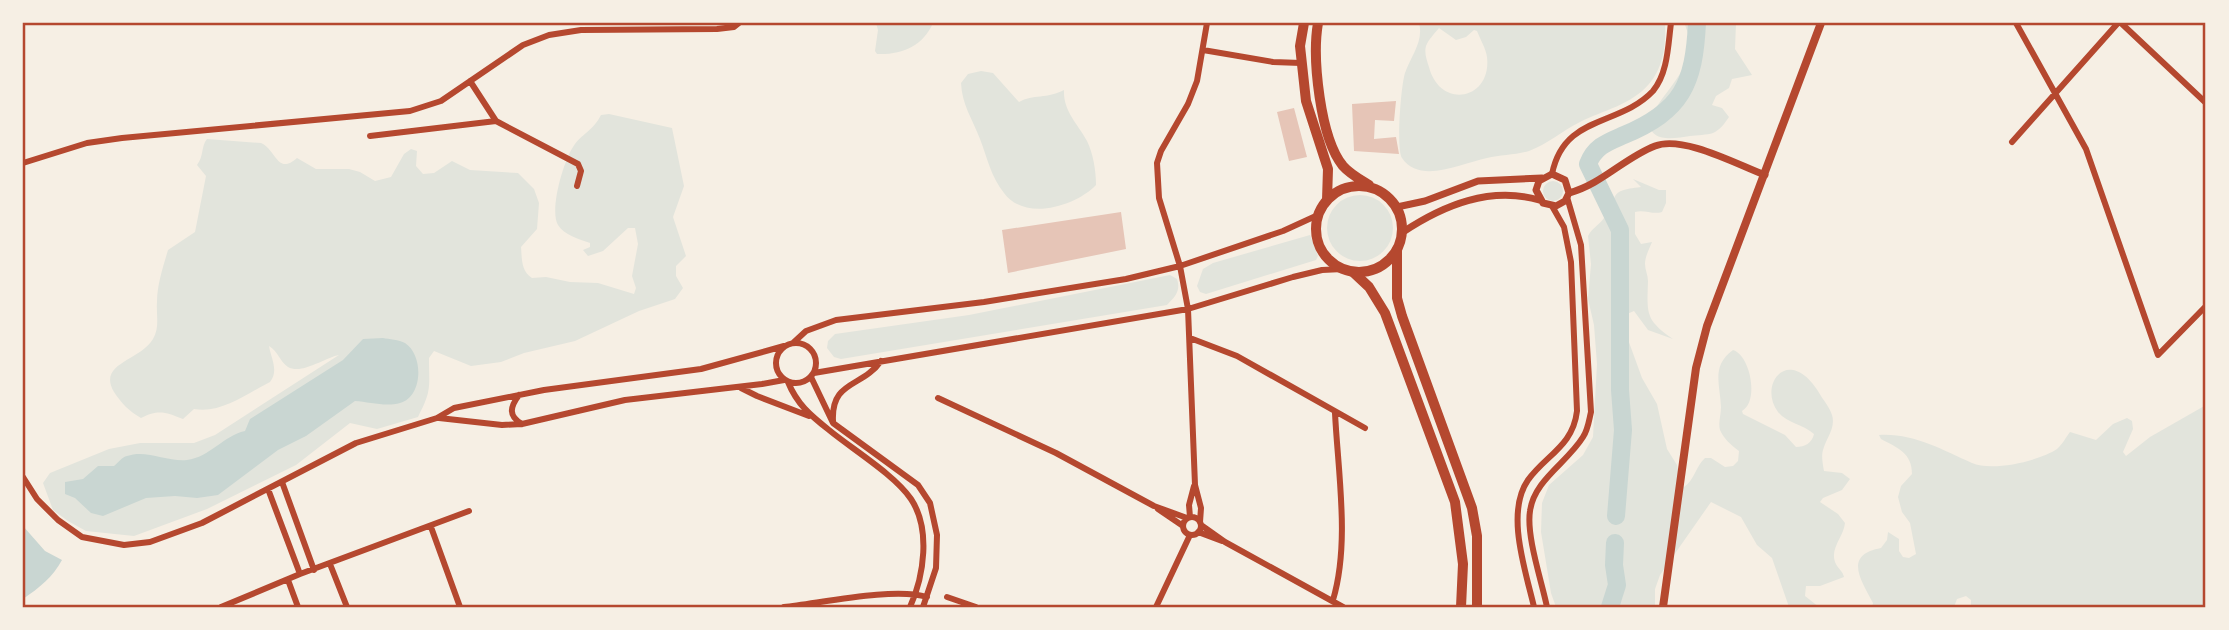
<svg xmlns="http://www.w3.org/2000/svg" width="2229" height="630" font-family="Helvetica,sans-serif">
	<rect width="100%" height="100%" fill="#f6efe4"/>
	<!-- green -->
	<path fill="#e2e4dc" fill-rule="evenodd" d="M876,23H933C923,46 902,55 877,54L875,51L878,30Z
		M1419,23H1665C1666,43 1664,67 1649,84C1631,105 1604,110 1580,122C1562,131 1548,144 1529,151C1516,155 1500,155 1487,158C1462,163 1420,185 1402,158C1396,149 1401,85 1405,73C1411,56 1424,41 1419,23ZM1439,28L1456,40L1466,37L1474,30L1477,31C1480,39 1486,49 1487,57C1492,100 1440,110 1429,67C1427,61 1424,53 1426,46C1428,40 1435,33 1439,28Z
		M1685,23H1736L1735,49L1752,75L1732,79L1729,88L1716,96L1712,105L1722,108L1729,117C1725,123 1720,130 1713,133C1707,135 1697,135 1690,136C1675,138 1650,144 1649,121C1659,95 1695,69 1689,38C1689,33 1685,28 1685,23Z
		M981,71L993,73L1019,102C1033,94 1047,99 1064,90C1063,111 1077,123 1087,141C1093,153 1096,171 1096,185C1076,206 1025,222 1004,193C991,177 987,157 980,139C972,118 962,105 961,83L968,74Z
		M609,114L672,128L684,186L673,217L686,256L676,266V276L683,288L675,299L639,311L575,341L524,353L501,362L471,366L434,351L429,358C429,388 432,390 418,417L377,429L350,423L296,465L207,509L134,536L86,531L68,521L53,510L43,483L50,473L109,449L140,443H194L215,435L339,355C326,357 302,375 288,367C280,362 278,351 269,346C271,358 279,371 270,382C246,394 221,414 194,409L183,419C166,412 158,409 141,418C130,412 121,403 114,392C97,363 140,361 153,339C160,327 156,315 157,302C157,285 163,267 168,250L195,232L206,176L197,165C204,156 201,146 207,139L261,143C276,149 277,176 297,158L316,169H349L360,172L375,181L391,177L404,154L411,149L417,151L416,166L423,174L434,173L452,161L470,170L518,173L534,189L539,203L537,229L521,247C522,259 521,271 532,278L546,277L570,282L598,283L634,294L636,288L632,276L638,244L635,228H628L603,251L588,256L583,250L590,247V243C579,239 564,235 558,225C549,210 564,160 573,147C581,134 593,131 601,115Z
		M1633,179L1659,190H1666V203L1662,212C1653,215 1644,209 1635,212V234L1641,244L1652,242C1649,249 1645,257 1645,264C1645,270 1648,275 1648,281C1647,313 1645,320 1673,339L1648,330L1634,311L1627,314L1626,334L1642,378L1657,404L1667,449L1677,465L1681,484L1684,487C1694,481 1696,466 1705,458H1711L1725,467L1733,466L1738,461L1739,451C1731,445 1724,439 1720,430C1718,423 1721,415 1721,407C1720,384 1711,366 1733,350C1751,356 1759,402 1742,411L1743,414L1785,435L1796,447C1805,447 1812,443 1814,434C1803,424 1788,424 1778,412C1757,384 1790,342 1821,396C1824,401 1830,408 1832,415C1836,428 1826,438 1823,450C1821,456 1823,465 1824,471L1842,473L1850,479L1842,490L1823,498L1820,502L1838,514L1845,523C1844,536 1830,548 1835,562C1837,568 1843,571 1844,577L1820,586H1806L1805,596L1819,607H1789L1772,558L1757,545L1741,517L1711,502L1660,575L1655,589V607H1556L1551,593L1541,532L1542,503L1549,485L1583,455L1593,437L1597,364L1594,325L1588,299L1591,264L1588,236C1592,228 1599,225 1604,218C1621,196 1605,191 1641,187Z
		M1543 191a10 10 0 1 1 20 0a10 10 0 1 1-20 0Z
		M1327 228a33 33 0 1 1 66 0a33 33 0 1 1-66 0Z
		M1310,235L1318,256L1316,260L1206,294L1200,292L1197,286L1203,269L1213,263Z
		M1170,275L1177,279C1181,291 1175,297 1167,305L841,359L834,357L827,348L828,341L835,334L969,315Z
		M2206,405V607H1971V600L1966,596L1957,599L1954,607H1872L1873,603C1861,580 1843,555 1881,548L1887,540L1888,532L1899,539V551L1903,557L1909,558L1916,554L1910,523L1902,512L1898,497L1901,486L1912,474C1912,453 1898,448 1881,439L1879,435C1914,433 1942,450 1972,463C1992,472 2039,461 2057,449C2062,445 2066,437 2070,432L2096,440L2113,424L2127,418L2132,421L2133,429L2123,452L2126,456L2150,437Z"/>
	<!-- water -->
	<path fill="#c9d6d2" d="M383,338C389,339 399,340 405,343C424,355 423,397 400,403C386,407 369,402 355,401L306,436L278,450L218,495L197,498L175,496L146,498L103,516L91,513L75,498L65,494V482L83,479L98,466H114C118,463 122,457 127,456C146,449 167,462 187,460C210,457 223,436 245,431L250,419L343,360L363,339Z
		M23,526L45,551L62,560C53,577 39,588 23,599Z"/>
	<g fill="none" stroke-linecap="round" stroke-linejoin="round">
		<!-- river -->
		<path stroke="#c9d6d2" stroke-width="18" d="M1616,516L1623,430L1620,390V230L1588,164C1595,146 1608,142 1624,135C1682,111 1694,84 1697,23
			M1610,607L1617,585L1614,565L1615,543"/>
	</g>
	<!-- building -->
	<path fill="#e6c5b7" d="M1396,101L1394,121L1375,120L1374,139L1396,137L1399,154L1354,151L1352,104Z
		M1294,108L1307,157L1289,161L1277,112Z
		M1121,212L1126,249L1008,273L1002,230Z"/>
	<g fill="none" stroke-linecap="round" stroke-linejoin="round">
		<!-- minor -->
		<path stroke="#b5482f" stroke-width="6" d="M2016,23L2086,149L2158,355L2206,306
			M2121,23L2206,103
			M1203,50L1273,62L1301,63
			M470,81L496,121L578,164L581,171L577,186
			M370,136L496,121
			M2012,142L2118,23
			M23,163L87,143L122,138L410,111L441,101L523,45L549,35L581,30L717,29L734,27L739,23
			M1552,174C1564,114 1619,127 1653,91C1668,73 1668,45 1671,23
			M1190,338L1237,356L1365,428
			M776 363a20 20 0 1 1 40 0a20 20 0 1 1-40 0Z
			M793,343L806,331L836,320L984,302L1126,279L1180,266L1283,231L1318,215
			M814,373L1188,309L1293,277L1322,270L1343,269
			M811,377L833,423L918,485L930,503L937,535L936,568L923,607
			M788,382C797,404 810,415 829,430C852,449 895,475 911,499C931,529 924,576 910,607
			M741,388L757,396L809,416
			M519,395C510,407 508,416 522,424
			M938,398L1056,453L1154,506L1187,518
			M439,418L502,425L522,424L625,400L762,384L784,380
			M833,421C831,380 862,388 881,361
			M23,477L37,499L58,520L82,537L124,545L150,542L202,523L356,443L437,418L454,408L544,390L701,369L784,346
			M282,482L314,570
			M268,489L300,574
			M1158,509L1183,526
			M1190,517L1189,505L1194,486
			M1183 526a9 9 0 1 1 18 0a9 9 0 1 1-18 0Z
			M1200,522L1201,508L1195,485L1188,309L1180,266L1159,198L1157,163L1161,151L1188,104L1197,81L1207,23
			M1201,525L1225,542L1343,607
			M431,527L460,607
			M1198,532L1222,541
			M330,564L347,607
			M288,580L298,607
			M947,597L976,607
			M1333,600C1350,543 1338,473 1335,413
			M221,607L300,574L469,511
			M784,607C821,603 894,587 927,597
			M1156,607L1190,535
			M1534,607C1526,572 1505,513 1528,480C1546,455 1573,446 1577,411L1571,262L1564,227L1552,206
			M1547,607C1542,582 1526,536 1530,511C1534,480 1567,463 1583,437C1588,430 1589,420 1591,412L1581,245L1567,197"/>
		<!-- tertiary -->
		<path stroke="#b5482f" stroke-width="7" d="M1569,193L1565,180L1552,174L1539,181L1536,190L1543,203L1556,206L1565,201L1569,193C1602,184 1624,158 1655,146C1683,135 1738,165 1765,175
			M1397,207L1425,201L1478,181L1542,178
			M1403,232C1444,205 1490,186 1539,200"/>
		<!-- secondary -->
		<path stroke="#b5482f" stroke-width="8" d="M1663,607L1696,368L1707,326L1821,23"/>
		<!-- primary -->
		<path stroke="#b5482f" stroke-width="10" d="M1304,23L1300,46L1306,101L1328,169L1327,200
			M1318,23C1312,58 1320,138 1343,166C1350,174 1361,180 1369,185
			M1316 229a43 43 0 1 1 86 0a43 43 0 1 1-86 0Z"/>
		<!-- motorway -->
		<path stroke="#b5482f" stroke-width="10" d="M1397,250V298L1402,316L1472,508L1477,536V607
			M1353,272L1369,287L1385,313L1455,502L1463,564L1461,607"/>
	</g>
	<!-- border -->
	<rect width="2229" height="630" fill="none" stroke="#f6efe4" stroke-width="49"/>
	<rect x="24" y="24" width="2180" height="582" fill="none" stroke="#b5482f" stroke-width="2.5"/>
</svg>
